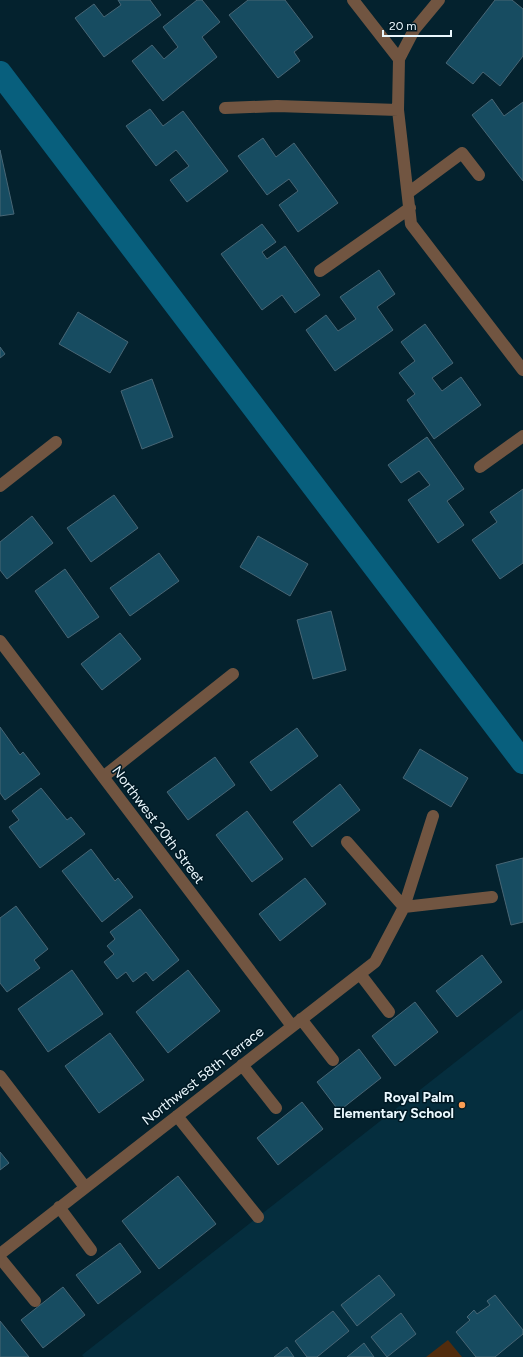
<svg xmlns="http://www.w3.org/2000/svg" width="523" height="1357" font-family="Figtree,sans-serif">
	<rect width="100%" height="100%" fill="#04222e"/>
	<!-- built -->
	<path fill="#052e3e" d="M523,1009V1357H84L82,1355Z"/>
	<!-- green -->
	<path fill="#522c0d" d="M448,1340L462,1357H426Z"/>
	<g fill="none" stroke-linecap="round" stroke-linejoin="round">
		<!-- canal -->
		<path stroke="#085f7d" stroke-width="24" d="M0,73L523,762"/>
	</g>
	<!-- building -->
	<path fill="#174c61" stroke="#486675" d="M118,0H150L161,15L104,57L75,18L94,4L104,17L121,5Z
		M197,0H202L220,22L202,37L217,57L163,101L132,61L152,45L164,59L178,47L163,27Z
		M248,0H285L313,37L294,52L300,61L278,78L229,15Z
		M495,0H512L523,9V56L500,86L483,72L473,84L446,63Z
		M492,99L504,116L523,102V181L472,115Z
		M150,109L163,126L183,111L228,171L187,202L170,180L189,166L176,150L156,166L126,126Z
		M263,138L276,157L294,143L338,203L298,232L279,205L298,191L289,179L267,195L238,156Z
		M0,150L14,214L0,216Z
		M262,224L276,242L262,252L267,259L285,246L320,295L295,313L282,295L262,310L221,254Z
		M379,270L395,294L377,307L393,330L335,371L306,330L326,315L338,331L356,319L340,297Z
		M78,312L128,342L110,373L59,344Z
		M425,324L453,363L432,378L442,391L461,377L481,405L434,439L407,400L415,394L399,373L415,361L401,342Z
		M0,347L5,354L0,358Z
		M152,379L173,437L142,449L121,391Z
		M427,437L464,489L447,501L464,525L438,543L408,500L430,485L419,471L401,483L388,465Z
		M523,489V563L500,579L472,540L497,522L490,512Z
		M114,495L138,528L91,562L67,528Z
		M32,516L53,543L7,579L0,570V542Z
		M258,536L308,564L290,596L240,567Z
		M159,553L179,581L130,616L110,588Z
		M65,569L99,617L68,638L35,591Z
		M331,611L346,670L313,679L297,620Z
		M120,633L141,659L102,690L81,664Z
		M0,727L20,755L23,752L40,774L5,800L0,793Z
		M297,728L318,756L271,791L250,762Z
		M420,749L468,778L451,807L403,778Z
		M215,757L235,785L188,820L167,792Z
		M340,784L360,810L312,847L293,822Z
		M41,788L67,820L71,817L85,834L40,868L9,827L19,820L12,811Z
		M247,811L283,859L252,882L216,835Z
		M91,849L115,881L118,878L133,897L102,922L62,871Z
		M523,858V922L511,925L496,865Z
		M305,878L326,904L280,941L259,914Z
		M16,906L48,949L34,960L40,968L7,992L0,983V918Z
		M140,909L179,960L153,981L146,972L133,982L126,972L117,979L104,962L114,954L107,946L115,939L110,932Z
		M482,955L502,982L457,1017L436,991Z
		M72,970L103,1014L48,1052L18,1009Z
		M188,970L220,1011L168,1053L136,1012Z
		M415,1002L438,1032L395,1066L372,1036Z
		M110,1033L144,1080L99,1113L65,1066Z
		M359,1049L381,1078L339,1111L317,1082Z
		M302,1102L323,1129L278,1165L257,1138Z
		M0,1152L9,1163L0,1170Z
		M178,1176L216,1224L159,1269L122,1221Z
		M120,1243L141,1272L98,1304L76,1275Z
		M379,1275L395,1295L357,1326L341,1305Z
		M63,1287L85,1315L43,1348L21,1320Z
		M495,1295L523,1330V1334L495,1357H476L456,1332L470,1320L467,1317L474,1310L477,1314L490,1305L487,1301Z
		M333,1311L349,1331L317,1357H307L295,1341Z
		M401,1313L416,1334L387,1357L371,1337Z
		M0,1321L29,1357H0Z
		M364,1343L374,1357H347Z
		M287,1347L294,1357H274Z"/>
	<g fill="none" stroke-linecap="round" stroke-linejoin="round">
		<!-- minor -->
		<path stroke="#715541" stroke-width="12" d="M353,0L399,59L398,110L411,224L523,370
			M399,59L414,30L439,0
			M225,108L277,106L398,110
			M408,193L462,153L479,175
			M320,271L410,208
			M480,467L523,436
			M0,486L56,442
			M0,641L292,1026
			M103,777L233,674
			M347,842L404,907
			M404,907L492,897
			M360,974L389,1012
			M301,1019L333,1060
			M242,1065L276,1108
			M0,1076L85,1187
			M177,1116L258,1217
			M59,1207L91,1250
			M0,1254L375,962L404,907L433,816
			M0,1258L35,1301"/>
	</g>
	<!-- markers -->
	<circle fill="#fc9d53" stroke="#001924" stroke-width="1.5" cx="462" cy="1105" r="4"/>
	<g text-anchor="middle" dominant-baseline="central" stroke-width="3" stroke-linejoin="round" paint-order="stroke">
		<!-- street labels -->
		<g font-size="14" fill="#eaf8fe" stroke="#001924">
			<text transform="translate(158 825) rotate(53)">Northwest 20th Street</text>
			<text transform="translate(203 1076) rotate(-38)">Northwest 58th Terrace</text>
		</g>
		<!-- poi labels -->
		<g font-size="14" font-weight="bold" fill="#eaf8fe" stroke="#001924" text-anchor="end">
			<text x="454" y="1097">Royal Palm<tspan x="454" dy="16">Elementary School</tspan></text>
		</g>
	</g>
	<!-- scale -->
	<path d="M383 30v6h68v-6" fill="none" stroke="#eaf8fe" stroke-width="2"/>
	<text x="389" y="30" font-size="12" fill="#eaf8fe" stroke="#001924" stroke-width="3" paint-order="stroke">20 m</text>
</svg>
